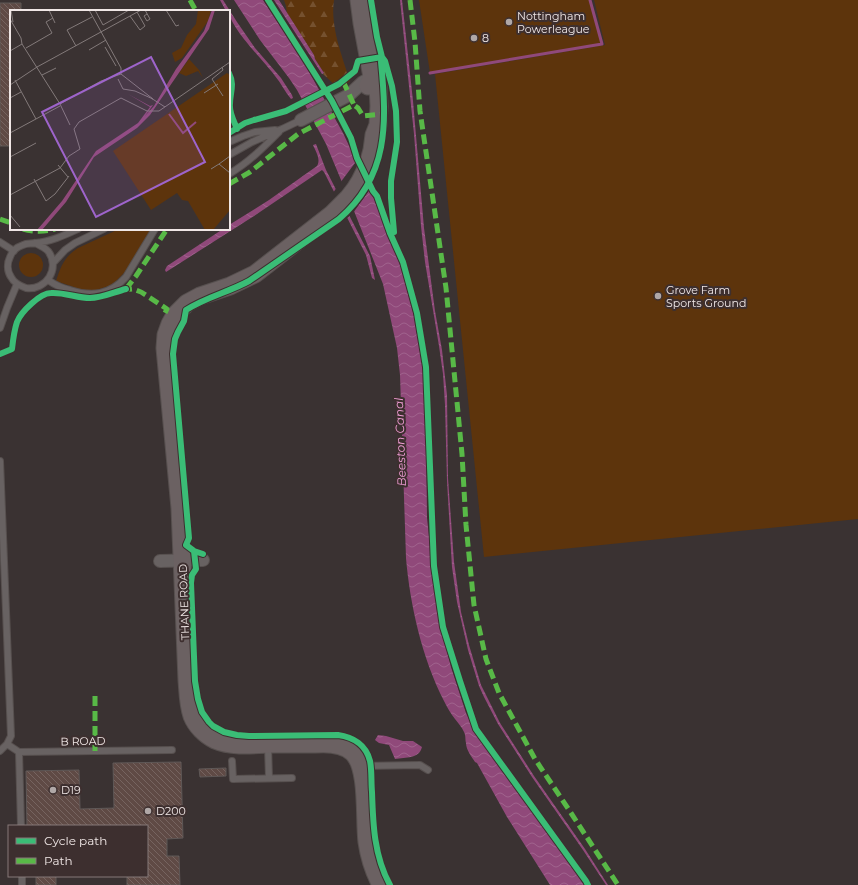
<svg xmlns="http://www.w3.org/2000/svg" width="858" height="885" font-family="Montserrat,sans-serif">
	<defs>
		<pattern id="forest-firs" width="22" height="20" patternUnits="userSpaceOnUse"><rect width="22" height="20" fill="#5d340c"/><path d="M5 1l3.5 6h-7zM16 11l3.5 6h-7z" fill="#75512f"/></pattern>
		<pattern id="water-waves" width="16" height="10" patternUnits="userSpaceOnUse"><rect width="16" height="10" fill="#90497a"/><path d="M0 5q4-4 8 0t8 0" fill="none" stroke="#a0638d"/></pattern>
		<pattern id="building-back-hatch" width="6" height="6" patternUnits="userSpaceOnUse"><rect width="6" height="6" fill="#5f4a45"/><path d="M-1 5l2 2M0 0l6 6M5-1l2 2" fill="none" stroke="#766460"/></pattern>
	</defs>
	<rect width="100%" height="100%" fill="#3a3232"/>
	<!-- green -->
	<path fill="#5d340c" d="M419,0H590L602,44L430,73Z
		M594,0H858V519L484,557L435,74L605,45Z
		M119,229H151L125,272L115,282L109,286L96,290H87L78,289L71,286L56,281C61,266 64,257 78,248Z
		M19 265a12 12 0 1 1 24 0a12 12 0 1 1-24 0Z"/>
	<!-- forest -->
	<path fill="url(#forest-firs)" d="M284,0H334C330,26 342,56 350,81L349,82L338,88L323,74L324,73L315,59L314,55L287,13L286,6Z"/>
	<!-- water -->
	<path fill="url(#water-waves)" d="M220,0H223L237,22L255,48L281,78L292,95L293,98L291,99C285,92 281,83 275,76C265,62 229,27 229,11H226Z
		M234,0H263L302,59L343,133L372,194L401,267L414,316L424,376L426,425L427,518L437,611L451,667L466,713L475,731L495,756L584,885H550L507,817L477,763L475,762C472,757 466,750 466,743C465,739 466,736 464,732C462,727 458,723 455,719C451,714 447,707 444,701C422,658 410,605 406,558L400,375L397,348L383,284L354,211L326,144L297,90L289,78L260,40Z
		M274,0H279L314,55L315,59L324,73L322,74Z
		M400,0H402L413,101L424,228L435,311L442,350L447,395L448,478L454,562L461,612L469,645L481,685L500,723L534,776L585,849L608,885H606L583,850L532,777L498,724L484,697L479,686L468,650L457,602L452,567L447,481L445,405L443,374L439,346L425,262L421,226L414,134Z
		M316,144L326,170L370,256L375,280L372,278L366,255L324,172L322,170L254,216L166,272L165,270L167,266L170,264L223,229H229V225L269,200L317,166C321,159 316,152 313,145Z
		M378,735L386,736L403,741H413L422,747C419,759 406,757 395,759L389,745L379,743L375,740Z"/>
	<!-- pier -->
	<path fill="#3a3232" d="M358,159L371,188L353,213L340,183Z
		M337,187L351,215L346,219L333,193Z"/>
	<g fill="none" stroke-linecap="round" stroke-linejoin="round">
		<!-- stream -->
		<path stroke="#90497a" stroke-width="3" d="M430,73L602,44L590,0"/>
	</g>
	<!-- building -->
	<path fill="url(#building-back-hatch)" stroke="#5f5857" d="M0,3H21V11H11V146H0Z
		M181,762L183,838L167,839V856H179L180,885H127V876H147V826H27L26,771L79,770L80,809L114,808L113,763Z
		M226,768V776L200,777L199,769Z
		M36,876H56V885H36Z"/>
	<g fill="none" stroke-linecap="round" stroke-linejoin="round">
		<!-- lane casing -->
		<g stroke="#57504f" stroke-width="8">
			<path id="lane" d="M229,142L243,136L255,132L275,130
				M229,155L252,142L282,129L301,120
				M229,174C248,163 264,147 279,132
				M0,242L14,251
				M35,243C39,245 44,247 48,251C61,268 46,291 26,288C20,286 14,283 11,277C7,271 7,263 10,257C12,251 17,247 23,245C27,243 31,244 35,243C50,242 65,235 78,229
				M53,263L65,250L75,243L104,229
				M48,280C55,285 61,288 70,290C92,297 110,295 126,277L155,229
				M0,328L7,308L17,284
				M0,461L11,736L7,744L0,751
				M7,744L19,752L172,750
				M268,746L269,778
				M19,752L21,826
				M232,761L233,779L292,778
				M361,766L420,765L428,770
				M22,876V885"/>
		</g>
		<!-- street casing -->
		<g stroke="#57504f" stroke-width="14">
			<path id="street" d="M301,120L349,95L363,82L372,77
				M160,561L203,560"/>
		</g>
		<!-- secondary casing -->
		<g stroke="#57504f" stroke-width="19">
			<path id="secondary" d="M359,0L362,23L372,77L368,86
				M372,77L378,84L379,106L378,125L374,135L372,150L368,165L360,181L355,189L348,198L332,214L255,274L230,286L200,296L187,303L175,315L170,324L166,335L165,348L180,508L187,680C188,692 188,705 192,716C196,726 205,735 215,740C231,747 252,745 269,744C285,744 300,744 315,744C328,743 343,743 353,753C369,769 364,819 367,842C369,856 374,872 381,885"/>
		</g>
		<!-- lane -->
		<use href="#lane" stroke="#686262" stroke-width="6"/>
		<!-- street -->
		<use href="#street" stroke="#686262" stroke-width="12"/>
		<!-- secondary -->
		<use href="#secondary" stroke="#6b6162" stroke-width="17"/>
		<!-- quiet -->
		<path stroke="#58b947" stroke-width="5" stroke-dasharray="10 5" stroke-linecap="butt" d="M190,0L196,11
			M410,0L415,42L420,111L446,288L462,454L466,525L474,605L486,659L499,693L535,759L571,813L618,885
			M343,81L354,105
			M229,184L250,172L298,134L350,107L354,105L358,108L363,116L384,114
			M0,219L11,223
			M23,229C33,232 45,232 55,229
			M126,289L136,276L167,229
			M122,290L133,289L141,292L167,309L165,313
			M95,751V693"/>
		<!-- cycleway casing -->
		<g stroke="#3d2f2f" stroke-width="8">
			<path id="cycleway" d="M268,0L332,101L351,138L357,158L373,191L377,196L390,233L403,262L417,313L426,367L434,566L443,627L460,681L476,729L586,881L588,885
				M371,0L377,37L382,57L385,61L392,86L396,111L397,142L391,181V198L394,232
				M229,73C235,85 230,92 230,104C229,113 234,121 237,129
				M0,354L12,349C13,340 14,331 17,322C21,312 40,293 51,293C64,292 77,298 90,298C102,298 114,292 126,289
				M194,551L196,569L192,575L191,583L195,681L198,699L202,712L209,722L213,726L224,732L237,735L249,736L338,735C353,737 366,745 370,761C372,770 371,782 372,792C373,824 374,856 390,885
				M203,554L194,551L186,545L189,538L173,354L175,339L178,332L184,321L186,310C206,297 229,292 249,281L339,219C389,176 387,123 381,62L382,57L358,61L355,71L339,84L286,111L254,120L245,123L229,133"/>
		</g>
		<!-- cycleway -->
		<use href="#cycleway" stroke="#3abd76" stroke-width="6"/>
	</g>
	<!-- markers -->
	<g fill="#b0a8a7" stroke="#3d2f2f" stroke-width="1.5">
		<circle cx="509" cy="22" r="4"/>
		<circle cx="474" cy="38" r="4"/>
		<circle cx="658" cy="296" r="4"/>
		<circle cx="53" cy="790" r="4"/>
		<circle cx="148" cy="811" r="4"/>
	</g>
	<g text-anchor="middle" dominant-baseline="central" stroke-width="4" stroke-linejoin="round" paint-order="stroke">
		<!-- poi labels -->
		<g font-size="11" fill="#f0e7e6" stroke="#3d2f2f" text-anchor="start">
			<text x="517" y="16">Nottingham<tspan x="517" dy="13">Powerleague</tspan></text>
			<text x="482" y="38">8</text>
			<text x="666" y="290">Grove Farm<tspan x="666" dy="13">Sports Ground</tspan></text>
			<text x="61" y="790">D19</text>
			<text x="156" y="811">D200</text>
		</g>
		<!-- street labels -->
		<g font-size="11" fill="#f0e7e6" stroke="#3d2f2f">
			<text transform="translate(184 602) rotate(-92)">THANE ROAD</text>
			<text transform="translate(83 741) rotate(-1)">B ROAD</text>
		</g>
		<!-- water labels -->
		<g font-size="12" font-style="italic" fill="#f4a0d9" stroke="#3d2f2f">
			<text transform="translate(400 442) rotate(-92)">Beeston Canal</text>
		</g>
	</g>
	<!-- overview -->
	<g transform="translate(10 10)">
		<rect width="220" height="220" fill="#3a3232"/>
		<path d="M217,63L220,65V200L203,220H195L178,191L172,190L167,183L141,200L103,141Z" fill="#5d340c"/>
		<path d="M188,0H201L198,11L172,48L165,52L162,43L171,38L177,25L186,14ZM179,49L189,60L193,68L188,61L176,66L169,63Z" fill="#5d340c"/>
		<path d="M202,0H205L199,19L140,105L127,118L84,147L56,192L32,220H27L52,191L86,141L128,113L140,97L118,84L140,96L143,95L135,106L144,96L166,59L194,21Z" fill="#90497a"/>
		<path fill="none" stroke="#90497a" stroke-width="2" d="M159,104L173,123L186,112"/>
		<path fill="none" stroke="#837a7a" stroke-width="1" d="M1,0L3,12M39,0L45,13M79,0L111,58V64L143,89M85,0L93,15L119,0M135,0L140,9L137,11L134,6L137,4M156,0L166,16L169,15M120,6L130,20L135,16L127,2M0,9L11,28L12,34L50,94L60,115M66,36L57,20L82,7M95,37L106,56M16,38L42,23L36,12L43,8M79,40L96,30M0,41L12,34M212,57L213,60L202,69L213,86M32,65L46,58M108,69L113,79L125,81L143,89M5,70L26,109M0,75L27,57L131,0M194,83L208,74M0,88L11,82M141,88L155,97M50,94L91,71L111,64M0,123L50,96M0,147L26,133M209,154L220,146M48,155L58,167M201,159L209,154L220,163M24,169L36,191L45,184L59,166M0,185L50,158L59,146L70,139L64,119L69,112L111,88L137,101H149L220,52M0,205L10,217"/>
		<path fill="#9e64cb" fill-opacity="0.15" stroke="#9e64cb" stroke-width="2" d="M141,47L195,152L86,207L32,102Z"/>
		<rect width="220" height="220" fill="none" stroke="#f0e7e6" stroke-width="2"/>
	</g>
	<!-- legend -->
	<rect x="8" y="825" width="140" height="52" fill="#3d2f2f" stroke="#857978"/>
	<rect x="16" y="838" width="20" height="6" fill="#3abd76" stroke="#857978"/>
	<text x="44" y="845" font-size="12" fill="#f0e7e6">Cycle path</text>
	<rect x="16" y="858" width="20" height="6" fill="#58b947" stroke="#857978"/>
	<text x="44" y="865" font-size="12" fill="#f0e7e6">Path</text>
</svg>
